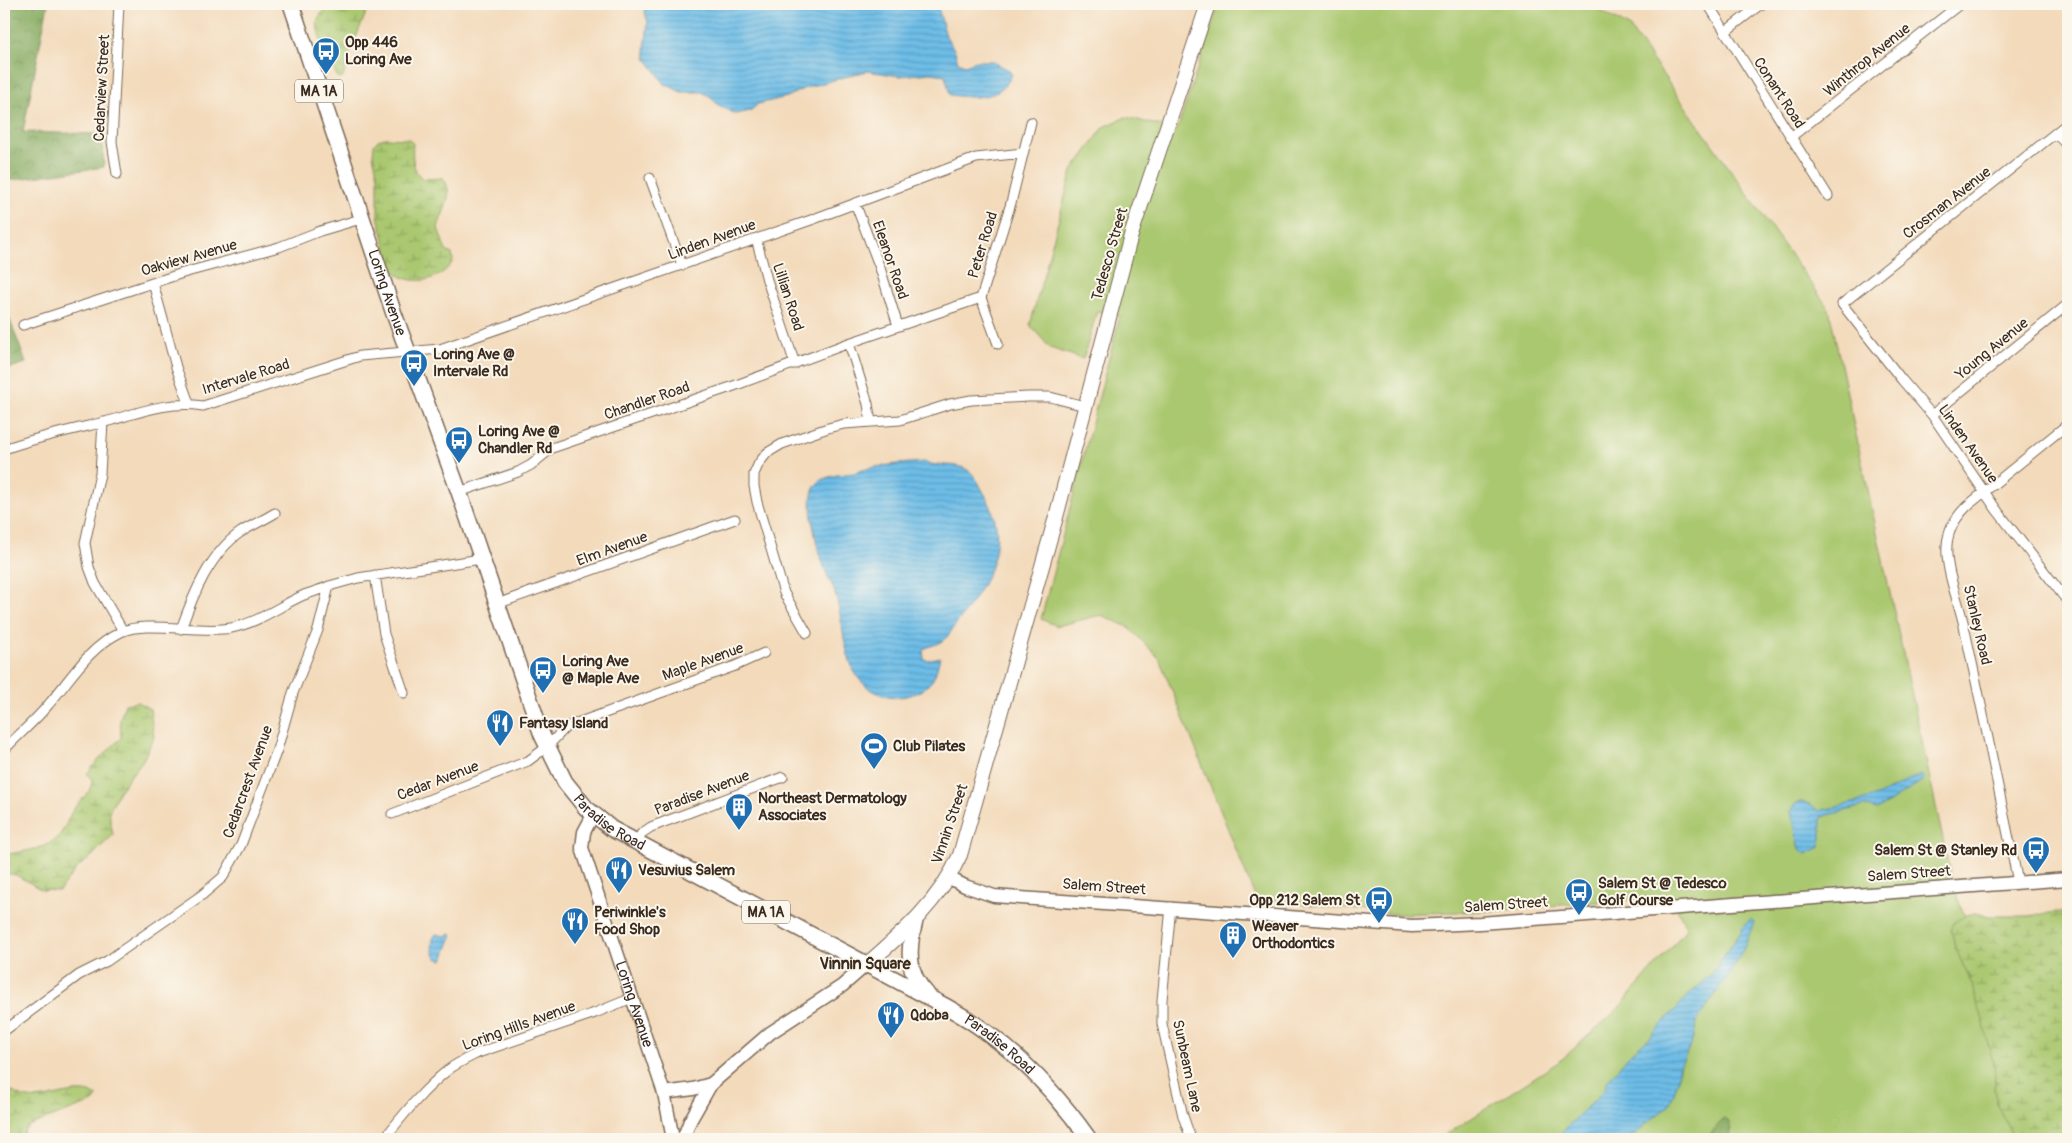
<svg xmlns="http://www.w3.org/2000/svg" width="2072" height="1143" font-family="Pangolin,sans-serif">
	<defs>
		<pattern id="forest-crowns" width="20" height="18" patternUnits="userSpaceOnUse" patternTransform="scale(1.25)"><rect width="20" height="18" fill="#87ac62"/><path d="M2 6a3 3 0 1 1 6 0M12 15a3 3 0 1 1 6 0" fill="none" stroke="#708c50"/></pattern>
		<pattern id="wetland-marsh" width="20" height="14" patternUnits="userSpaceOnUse" patternTransform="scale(1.25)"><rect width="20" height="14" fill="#aac86f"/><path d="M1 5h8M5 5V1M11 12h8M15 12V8" fill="none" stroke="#8ca35b"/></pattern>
		<pattern id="water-rules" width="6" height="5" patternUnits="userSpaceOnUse" patternTransform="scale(1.25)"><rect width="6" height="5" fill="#6dbde8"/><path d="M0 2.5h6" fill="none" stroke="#5b9abb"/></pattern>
	</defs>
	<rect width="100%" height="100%" fill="#fbf7ec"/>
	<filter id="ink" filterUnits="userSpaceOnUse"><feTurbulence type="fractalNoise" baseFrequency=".02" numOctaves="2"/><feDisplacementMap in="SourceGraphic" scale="10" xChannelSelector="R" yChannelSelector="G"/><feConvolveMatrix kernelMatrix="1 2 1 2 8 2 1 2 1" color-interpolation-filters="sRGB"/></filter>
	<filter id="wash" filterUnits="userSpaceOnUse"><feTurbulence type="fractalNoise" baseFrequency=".0096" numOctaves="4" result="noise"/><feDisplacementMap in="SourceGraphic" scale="20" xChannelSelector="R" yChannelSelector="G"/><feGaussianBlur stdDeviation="1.12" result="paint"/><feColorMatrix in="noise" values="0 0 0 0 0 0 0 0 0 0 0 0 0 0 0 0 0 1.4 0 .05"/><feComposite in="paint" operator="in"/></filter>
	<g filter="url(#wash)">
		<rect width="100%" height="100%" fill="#f3dabb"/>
		<!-- green -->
		<path fill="#aac86f" stroke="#727946" d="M1219,4H1588L1629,27L1829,309L1950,872L1958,899L2051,1139H1444V1136L1560,1061L1617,1010L1687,929L1671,896L1489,911L1396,914L1256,899L1159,658L1128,627L1101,615L1057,626L1041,619L1120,316L1097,311L1083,359L1050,348L1030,325L1072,171L1104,127L1126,117L1177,130Z"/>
		<!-- forest -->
		<path fill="url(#forest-crowns)" stroke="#616b40" d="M4,4H48L23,132L102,134L104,167L4,181Z
			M4,304L26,363L4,370Z
			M1724,1118L1728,1120L1731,1129L1728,1139H1706Z"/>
		<!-- wetland -->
		<path fill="url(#wetland-marsh)" stroke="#727946" d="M341,4H367L368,8L350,52L343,78H338C332,65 310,27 320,15C324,10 335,7 341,4Z
			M385,138L409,139L413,144C412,156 412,171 423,179L443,178C456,194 442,211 438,228L446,251L452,254L453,261C440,283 407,288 391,268L378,216V176L373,155L374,145L378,140Z
			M137,702L150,709L154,737L143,760L119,791L109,812L113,835L89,859L78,867L59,891L42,890L16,875L4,873V855C25,850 50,851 63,830C68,822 70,812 76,806C84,796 91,793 92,780L87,774C97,760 109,750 121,738L120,719L125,704Z
			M2057,912L2068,913V1139H2014L1997,1103L1994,1089L1995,1082L1994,1063L1988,1045L1983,1019L1977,1007L1974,989L1955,947L1951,928L1953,923L1966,915L1975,913L1990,916H2028Z
			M4,1086C12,1091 19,1097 28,1098C52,1102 74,1084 98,1096L93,1102L33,1124L26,1128L20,1139H4V1118L6,1113L4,1108Z"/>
		<!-- water -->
		<path fill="url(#water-rules)" stroke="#547483" d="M643,4H937L946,36L955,51L958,62L965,65L976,61H992L1009,70L1012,75C999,101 974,98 950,95L945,75L931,73L900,76L867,71L805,88L787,97L758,104L750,111L736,114L718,105L711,97L702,92H681L665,84L646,58L645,48L648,23Z
			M925,462C937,468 953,462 966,469C975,474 979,484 984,493C1011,539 991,577 962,616C956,623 950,635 943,641C938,645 929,645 923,650L924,659L928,660L940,657C938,664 936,676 931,682C910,706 869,700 854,671C842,647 843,616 834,590C833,586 830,581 828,577C820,559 801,497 818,483C828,474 842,475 854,473C858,472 861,470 865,469C884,465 905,463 925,462Z
			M1922,775L1924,778L1922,781L1877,810L1864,806L1821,817V847L1806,854L1800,849L1791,812C1796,795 1810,803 1819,811C1838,806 1858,803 1876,796C1892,790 1906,780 1922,775Z
			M1751,919L1754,922L1745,946L1733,969L1698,1019L1691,1045L1679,1068L1678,1082L1669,1106L1649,1121L1636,1135H1633L1627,1139H1555L1604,1090L1608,1080L1629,1055L1650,1037L1690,994L1708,978L1741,932L1743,926Z
			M436,934L445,936L450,934L453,936C448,943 447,952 443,960L436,958C432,951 430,941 436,934Z"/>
	</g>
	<g filter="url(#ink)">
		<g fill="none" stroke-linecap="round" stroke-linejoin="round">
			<!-- minor casing -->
			<g stroke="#7b6855" stroke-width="11">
				<path id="minor" d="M1708,4L1828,196
					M1725,32L1761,4
					M2068,123L1842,304L1902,380L1932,415L1996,509L2068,602
					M2056,133L2068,147
					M1791,137L1960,4
					M117,174L112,142L119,4
					M650,178L682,265
					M855,203L880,268L898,326
					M756,238L767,280L795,364
					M153,283L176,367L189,403
					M23,325L183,273L279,247L320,231L364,218
					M849,343L868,404L871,422
					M998,344L981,298L1011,203L1031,122
					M1932,415L2068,304
					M103,422L100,474L85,543L89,567L95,583L123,631
					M4,449C37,437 71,430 105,422C138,413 169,400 203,406L360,356L440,349L811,220L976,158L1023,153
					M459,492L518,472L531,465L552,448L731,387L849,343L981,298
					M375,575L384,634L404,693
					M497,604L735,519
					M181,629C193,595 210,553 241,532C252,525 264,520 275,513
					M807,633L784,593L757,502L754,486V474L759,463L767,453L782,444L828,428L844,424L900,420L950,404L971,400L1028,397H1050L1085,406
					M4,750C18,735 36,720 49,704C72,677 88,648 121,632C145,620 201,634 231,628C258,623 279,606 304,595C312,592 321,590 329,586
					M392,814L528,761L547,747L566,727L735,666L764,653
					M635,843L642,833L651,827L783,777
					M2018,882C2000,797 1983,712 1964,626C1959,602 1945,570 1947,545C1948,529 1956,517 1967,506L2068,424
					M1171,907L1162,1000V1024L1183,1116L1191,1139
					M4,1031L79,975L107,961L202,895L223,877L241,845L277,750L293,693L318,630L329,586L358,578L481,559
					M384,1139C403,1115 424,1089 448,1070C457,1063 468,1058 478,1053L595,1013L632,998"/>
			</g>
			<!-- secondary casing -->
			<g stroke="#7b6855" stroke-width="15">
				<g id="secondary">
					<path id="s1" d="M593,815L584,832L582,848L664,1093L673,1139"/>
					<path d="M949,878L965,886L994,896L1412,926L1480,923L2068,879"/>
					<path d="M664,1093L693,1089L711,1084L770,1033L842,986L865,966"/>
					<path d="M683,1139L690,1121L711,1084"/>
				</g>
			</g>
			<!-- primary casing -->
			<g stroke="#7b6855" stroke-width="16">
				<path id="primary" d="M865,966C903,933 939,902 960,855L1056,517L1131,235L1208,4"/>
			</g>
			<!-- trunk casing -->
			<g stroke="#7b6855" stroke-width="18">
				<g id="trunk">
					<path id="s2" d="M291,4L393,311L459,492L542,735L565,782L586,808L612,829L947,1007C1004,1038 1052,1087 1089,1139"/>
					<path d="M915,921C908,948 906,973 927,994"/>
				</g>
			</g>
			<!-- minor -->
			<use href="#minor" stroke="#fff" stroke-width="9"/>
			<!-- secondary -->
			<use href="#secondary" stroke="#fff" stroke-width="12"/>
			<!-- primary -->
			<use href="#primary" stroke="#fff" stroke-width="14"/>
			<!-- trunk -->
			<use href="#trunk" stroke="#fff" stroke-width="15"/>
		</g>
	</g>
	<!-- icons -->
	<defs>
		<g id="bus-pin" transform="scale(1.4375)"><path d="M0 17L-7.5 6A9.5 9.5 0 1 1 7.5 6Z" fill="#1f6fb2" stroke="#fbf7ec"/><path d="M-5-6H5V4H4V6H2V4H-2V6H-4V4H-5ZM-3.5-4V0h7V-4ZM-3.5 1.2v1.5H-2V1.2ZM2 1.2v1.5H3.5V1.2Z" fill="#fff"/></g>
		<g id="restaurant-pin" transform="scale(1.4375)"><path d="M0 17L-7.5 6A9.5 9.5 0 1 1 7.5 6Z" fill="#1f6fb2" stroke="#fbf7ec"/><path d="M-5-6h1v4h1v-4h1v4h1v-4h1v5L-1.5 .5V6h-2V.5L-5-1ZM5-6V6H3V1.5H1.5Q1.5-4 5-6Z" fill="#fff"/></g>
		<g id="stadium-pin" transform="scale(1.4375)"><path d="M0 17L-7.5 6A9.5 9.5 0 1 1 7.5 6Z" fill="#1f6fb2" stroke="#fbf7ec"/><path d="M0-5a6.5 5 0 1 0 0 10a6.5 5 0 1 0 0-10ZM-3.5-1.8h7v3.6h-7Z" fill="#fff"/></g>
		<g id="building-pin" transform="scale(1.4375)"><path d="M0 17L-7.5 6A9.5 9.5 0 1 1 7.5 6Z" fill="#1f6fb2" stroke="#fbf7ec"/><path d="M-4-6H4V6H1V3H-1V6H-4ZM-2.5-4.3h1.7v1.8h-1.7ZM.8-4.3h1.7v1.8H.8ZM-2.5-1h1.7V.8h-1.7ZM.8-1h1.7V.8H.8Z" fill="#fff"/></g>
	</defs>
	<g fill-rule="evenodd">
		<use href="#bus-pin" x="326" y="51"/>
		<use href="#bus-pin" x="414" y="363"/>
		<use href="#bus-pin" x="459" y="440"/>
		<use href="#bus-pin" x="543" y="670"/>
		<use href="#restaurant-pin" x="500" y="723"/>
		<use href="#stadium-pin" x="874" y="746"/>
		<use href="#building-pin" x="739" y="807"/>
		<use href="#bus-pin" x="2036" y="850"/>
		<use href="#restaurant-pin" x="619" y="870"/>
		<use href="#bus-pin" x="1579" y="892"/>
		<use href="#bus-pin" x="1379" y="900"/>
		<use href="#restaurant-pin" x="575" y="921"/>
		<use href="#building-pin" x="1233" y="935"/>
		<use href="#restaurant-pin" x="891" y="1015"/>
	</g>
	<g text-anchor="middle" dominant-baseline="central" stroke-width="4" stroke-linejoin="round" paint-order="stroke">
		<!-- shield labels -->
		<g fill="#fbf7ec" stroke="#75685c" stroke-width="1">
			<rect x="295" y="79.5" width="48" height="23" rx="4"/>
			<rect x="742" y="900.5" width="48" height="23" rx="4"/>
		</g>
		<g font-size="14" font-weight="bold" fill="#3b2a1e">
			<text x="319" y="91">MA 1A</text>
			<text x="766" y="912">MA 1A</text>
		</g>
		<!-- poi labels -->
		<g font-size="15" font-weight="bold" fill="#3b2a1e" stroke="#fbf7ec" text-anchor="start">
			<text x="345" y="42">Opp 446<tspan x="345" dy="17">Loring Ave</tspan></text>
			<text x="433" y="354">Loring Ave @<tspan x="433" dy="17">Intervale Rd</tspan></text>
			<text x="478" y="431">Loring Ave @<tspan x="478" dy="17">Chandler Rd</tspan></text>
			<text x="562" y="661">Loring Ave<tspan x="562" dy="17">@ Maple Ave</tspan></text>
			<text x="519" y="723">Fantasy Island</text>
			<text x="893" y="746">Club Pilates</text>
			<text x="758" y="798">Northeast Dermatology<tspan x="758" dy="17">Associates</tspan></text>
			<text x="2017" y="850" text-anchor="end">Salem St @ Stanley Rd</text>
			<text x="638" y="870">Vesuvius Salem</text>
			<text x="1598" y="883">Salem St @ Tedesco<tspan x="1598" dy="17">Golf Course</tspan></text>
			<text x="1360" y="900" text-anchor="end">Opp 212 Salem St</text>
			<text x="594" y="912">Periwinkle's<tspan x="594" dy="17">Food Shop</tspan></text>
			<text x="1252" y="926">Weaver<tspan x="1252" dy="17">Orthodontics</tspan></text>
			<text x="910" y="1015">Qdoba</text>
		</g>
		<!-- street labels -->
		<g font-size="15" fill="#3b2a1e" stroke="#fbf7ec">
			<text transform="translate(1867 60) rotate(-39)">Winthrop Avenue</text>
			<text transform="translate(102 88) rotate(-87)">Cedarview Street</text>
			<text transform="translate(1779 93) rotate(57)">Conant Road</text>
			<text transform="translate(1947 203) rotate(-38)">Crosman Avenue</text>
			<text transform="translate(712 240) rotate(-20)">Linden Avenue</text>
			<text transform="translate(983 245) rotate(-73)">Peter Road</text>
			<text transform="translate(1110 254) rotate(-74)">Tedesco Street</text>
			<text transform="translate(189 258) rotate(-16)">Oakview Avenue</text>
			<text transform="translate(890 260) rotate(71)">Eleanor Road</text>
			<text stroke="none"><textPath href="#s2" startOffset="304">Loring Avenue</textPath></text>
			<text transform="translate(788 297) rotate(72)">Lillian Road</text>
			<text transform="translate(1992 349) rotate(-39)">Young Avenue</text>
			<text transform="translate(246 377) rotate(-17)">Intervale Road</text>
			<text transform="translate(647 401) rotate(-19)">Chandler Road</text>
			<text transform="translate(1968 444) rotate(55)">Linden Avenue</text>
			<text transform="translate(612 549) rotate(-20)">Elm Avenue</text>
			<text transform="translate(1977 625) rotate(77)">Stanley Road</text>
			<text transform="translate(703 662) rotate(-20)">Maple Avenue</text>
			<text transform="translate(438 781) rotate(-21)">Cedar Avenue</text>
			<text transform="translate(248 782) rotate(-70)">Cedarcrest Avenue</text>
			<text transform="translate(702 793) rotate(-21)">Paradise Avenue</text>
			<text stroke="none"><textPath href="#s2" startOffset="886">Paradise Road</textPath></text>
			<text transform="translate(950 824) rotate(-71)">Vinnin Street</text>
			<text transform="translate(1909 874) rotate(-4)">Salem Street</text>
			<text transform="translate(1104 887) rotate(4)">Salem Street</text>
			<text transform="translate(1506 905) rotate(-4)">Salem Street</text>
			<text stroke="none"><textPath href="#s1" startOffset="200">Loring Avenue</textPath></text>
			<text transform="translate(519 1026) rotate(-20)">Loring Hills Avenue</text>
			<text stroke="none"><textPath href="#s2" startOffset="1336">Paradise Road</textPath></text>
			<text transform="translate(1187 1066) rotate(78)">Sunbeam Lane</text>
		</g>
		<!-- neighbourhood labels -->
		<g font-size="16" font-weight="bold" fill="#3b2a1e" stroke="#fbf7ec">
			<text x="865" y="964">Vinnin Square</text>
		</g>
	</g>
	<!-- margin -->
	<rect width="2072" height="1143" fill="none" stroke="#fbf7ec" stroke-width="20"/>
</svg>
